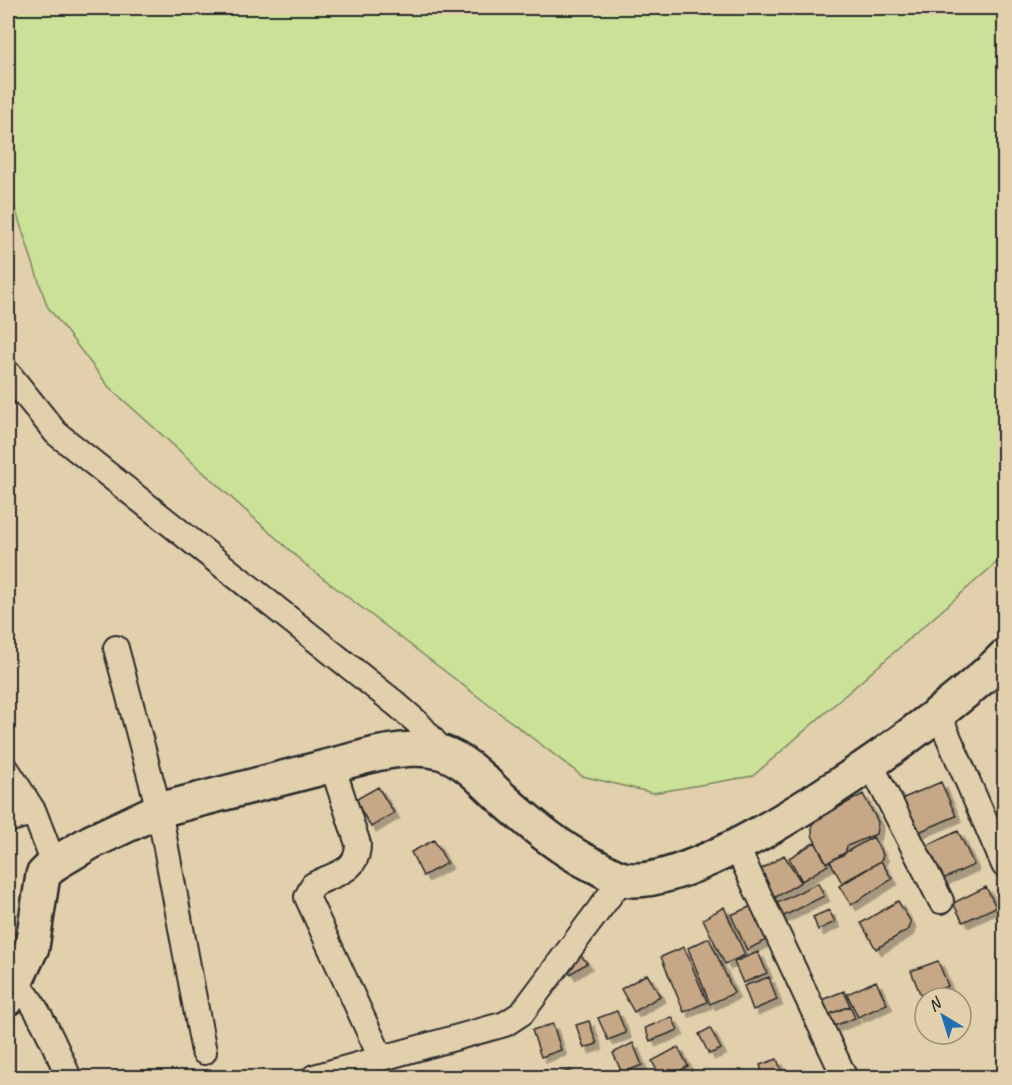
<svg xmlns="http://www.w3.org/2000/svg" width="1012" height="1085" font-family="Caveat,sans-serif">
	<defs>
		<filter id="shadow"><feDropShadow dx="5.5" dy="5.5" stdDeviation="0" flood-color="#0004"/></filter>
	</defs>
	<rect width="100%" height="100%" fill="#e2d0ad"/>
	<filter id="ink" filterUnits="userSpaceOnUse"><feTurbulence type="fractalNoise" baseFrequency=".0167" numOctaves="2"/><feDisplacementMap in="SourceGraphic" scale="12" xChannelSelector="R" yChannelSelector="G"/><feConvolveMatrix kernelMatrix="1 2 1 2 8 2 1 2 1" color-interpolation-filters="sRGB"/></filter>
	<g filter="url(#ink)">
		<!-- green -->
		<path fill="#cae197" stroke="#7a8661" stroke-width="1.5" d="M8,8H1004V556L753,776L653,793L582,776L307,566L109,387L47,306L8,187Z"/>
		<!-- building -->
		<path fill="#c6a886" stroke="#2b2b2b" stroke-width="1.5" filter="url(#shadow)" d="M941,782L956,816L914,834L899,800Z
			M378,787L394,813L371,827L355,800Z
			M863,794L878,822L876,834L847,846L845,854L826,863L812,835V822Z
			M958,831L974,865L934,883L926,846Z
			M873,837L883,855L881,861L842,883L830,861Z
			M434,840L447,863L423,876L411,852Z
			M815,842L828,865L802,881L789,858Z
			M784,855L801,882L771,900L755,873Z
			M881,861L892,879L851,905L839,886Z
			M818,883L824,896L782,917L775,904Z
			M986,887L996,907L963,922L953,903Z
			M898,901L911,922L909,929L876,949L861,923Z
			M754,905L768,939L747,950L731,915Z
			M724,907L745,955L725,964L703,919Z
			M829,910L835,922L818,930L813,917Z
			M709,938L734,993L710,1004L688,948Z
			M684,947L707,1002L684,1012L661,957Z
			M758,952L767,973L743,983L734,962Z
			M579,953L587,963L570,974L563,963Z
			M938,961L948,986L921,996L911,971Z
			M647,974L660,996L634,1012L621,989Z
			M769,977L777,1000L753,1010L744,986Z
			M876,981L887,1004L858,1017L847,994Z
			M844,991L850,1006L821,1018L814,1003Z
			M850,1006L855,1018L834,1026L830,1014Z
			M617,1011L626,1033L608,1040L598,1018Z
			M672,1017L678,1030L650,1041L645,1028Z
			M589,1021L597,1044L584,1048L576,1025Z
			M553,1024L561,1050L541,1057L532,1030Z
			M710,1028L721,1049L709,1054L699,1034Z
			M633,1043L642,1065L622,1073L613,1053Z
			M678,1047L688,1066L667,1078H661L652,1061Z
			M777,1059L784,1078H764L760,1065Z
			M571,1070L574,1078L549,1077Z"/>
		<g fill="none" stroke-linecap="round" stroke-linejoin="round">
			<!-- minor casing -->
			<g stroke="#2b2b2b" stroke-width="28">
				<path id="minor" d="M8,373L56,433L395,703L418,723L445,754
					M116,648L159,810L204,1052
					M938,713L1004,865
					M332,765L358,844C358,873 334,873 313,885L307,897L381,1058
					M871,765L941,901
					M8,771L34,812L54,864
					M8,820L34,812
					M736,846L845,1078
					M8,977C31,988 58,1052 69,1078
					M314,1077L505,1024L522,1013L622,879"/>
			</g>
			<!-- secondary casing -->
			<g stroke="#2b2b2b" stroke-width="38">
				<path id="secondary" d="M8,998L32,947L43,875L54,864L91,842L159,810L376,754C399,750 421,746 443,753C467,761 486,784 504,800C531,824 559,848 591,864C601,868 613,877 624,879C702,895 948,715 1004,657"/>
			</g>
			<!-- minor -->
			<use href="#minor" stroke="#e2d0ad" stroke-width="24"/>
			<!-- secondary -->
			<use href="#secondary" stroke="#e2d0ad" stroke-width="33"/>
		</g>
	</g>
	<!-- margin -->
	<rect width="1012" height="1085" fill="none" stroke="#e2d0ad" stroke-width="30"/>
	<rect x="15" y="15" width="982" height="1055" fill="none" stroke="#2b2b2b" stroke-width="2" filter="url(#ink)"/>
	<!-- north arrow -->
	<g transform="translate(943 1016) rotate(322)"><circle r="28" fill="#e2d0ad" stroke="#998e79" stroke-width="1.5"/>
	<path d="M0-4.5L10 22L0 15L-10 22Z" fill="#1f6fb2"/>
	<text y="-9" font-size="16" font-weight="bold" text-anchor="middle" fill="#2b2b2b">N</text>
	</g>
</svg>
